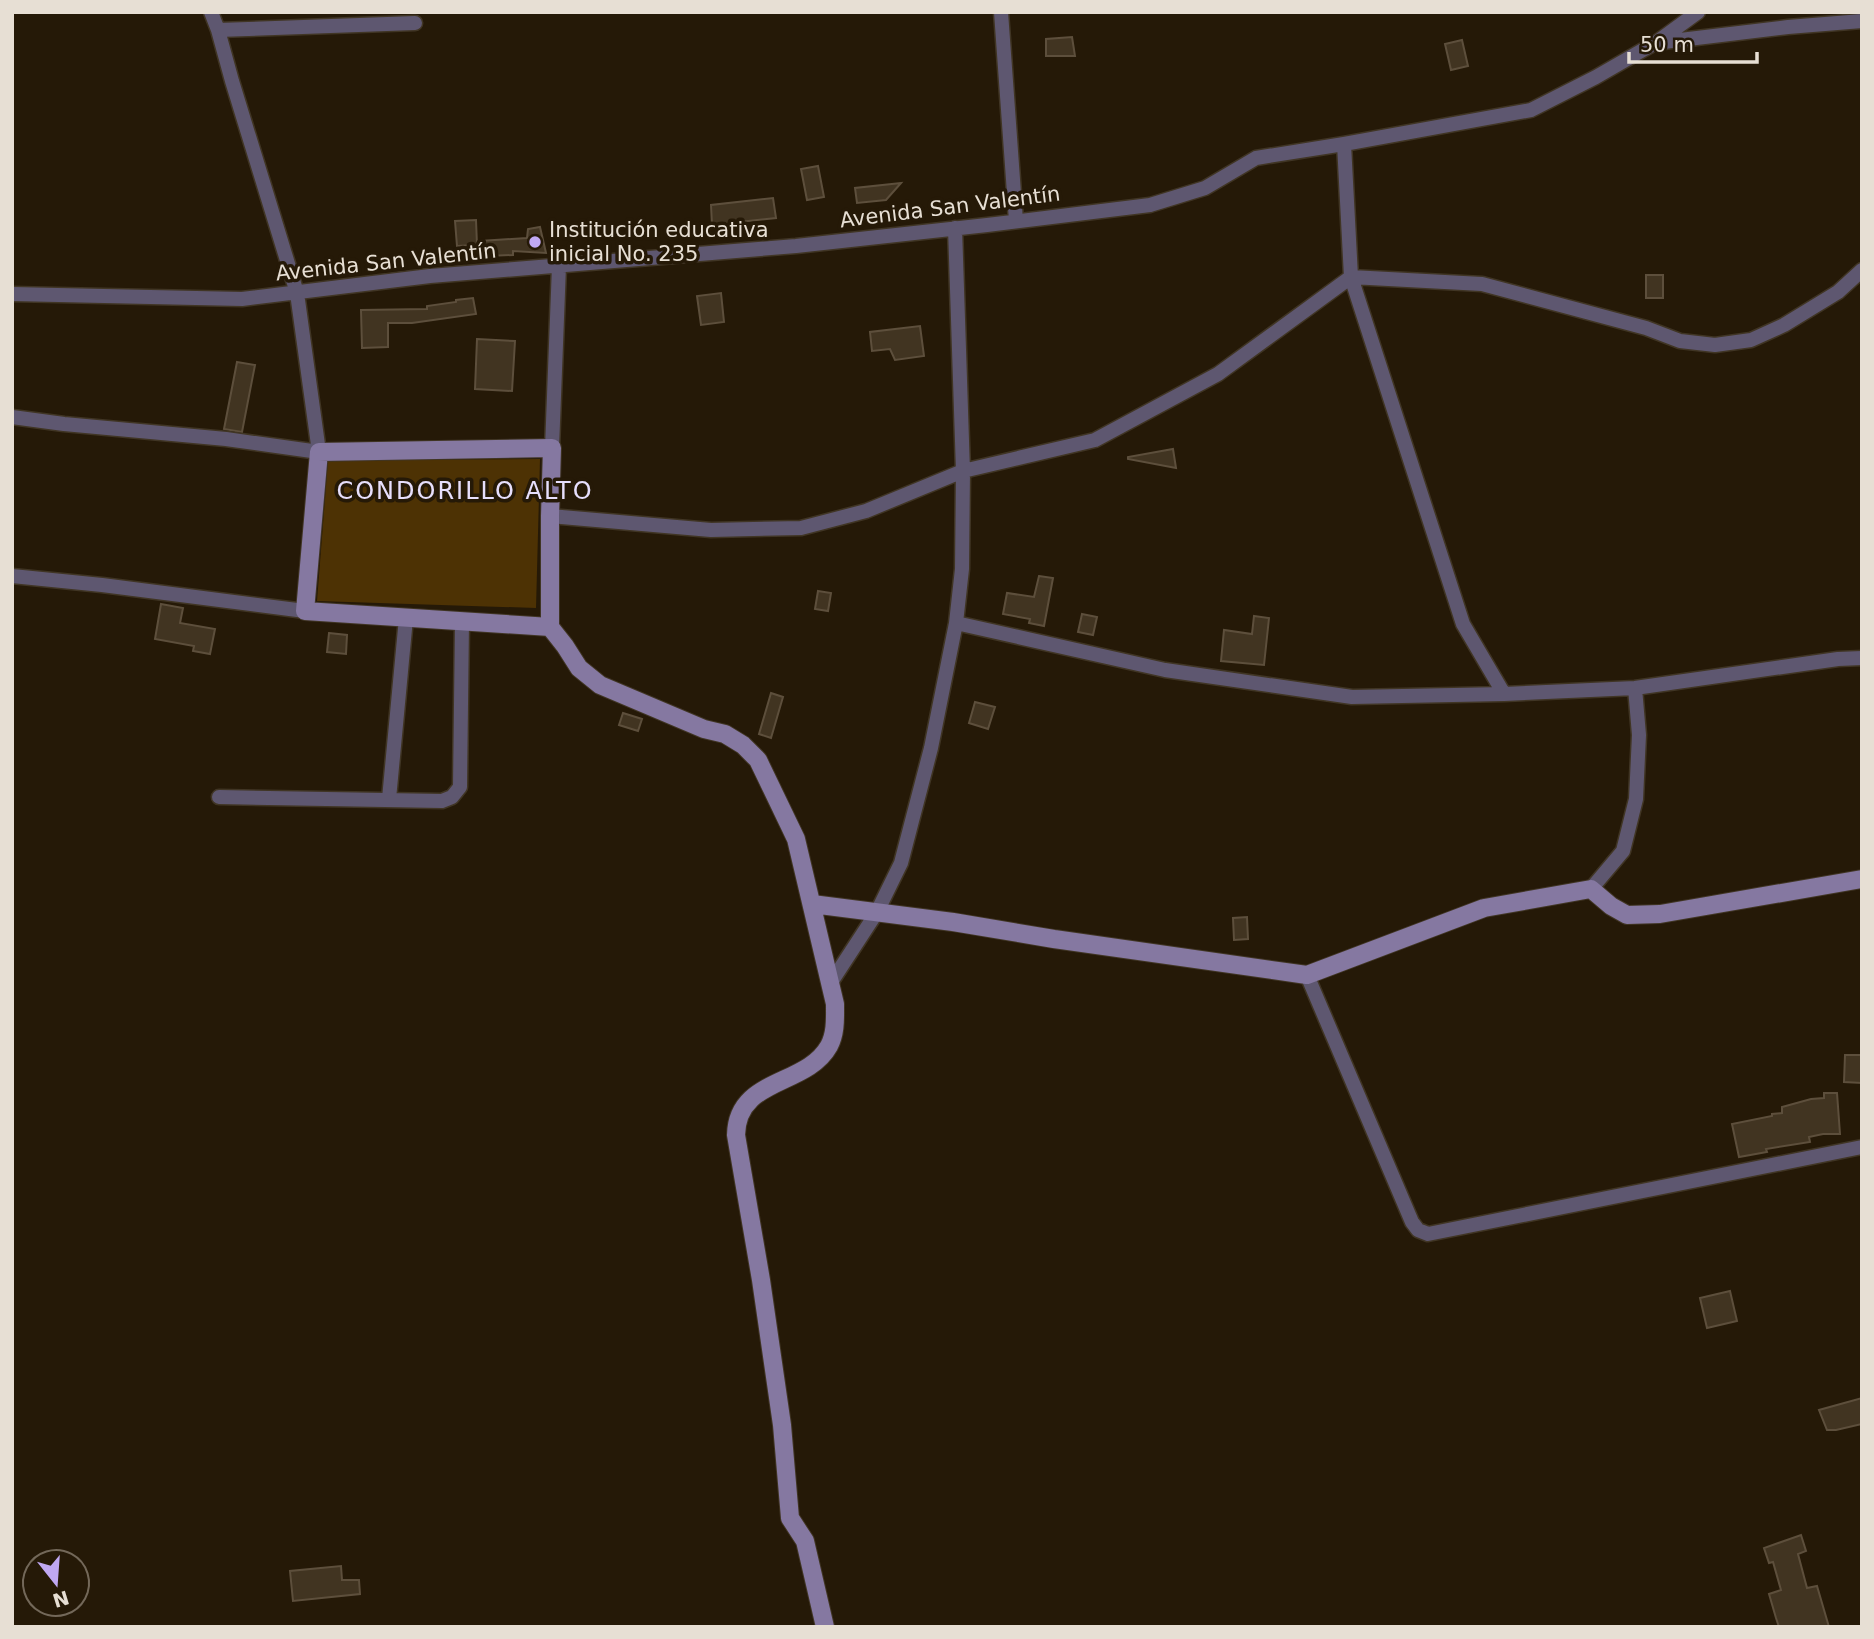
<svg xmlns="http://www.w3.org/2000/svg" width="1874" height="1639" font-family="'DejaVu Sans',sans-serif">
	<rect width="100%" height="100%" fill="#251907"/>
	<!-- green -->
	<path fill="#4d3204" d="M540,459L536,608L317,601L328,460Z"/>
	<!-- building -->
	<path fill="#413421" stroke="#5d4f3c" stroke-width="2" d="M1072,37L1075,56H1046V39Z
		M1462,40L1468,66L1451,70L1445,44Z
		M818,166L824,197L807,200L801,169Z
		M901,183L886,200L857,203L855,188Z
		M773,198L776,218L712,225L711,205Z
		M476,220L477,245L457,246L455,221Z
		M540,227L546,253L513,251V255L488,256V250H481L480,241L527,238L528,229Z
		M1646,275H1663V298H1646Z
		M721,293L724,322L701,325L697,296Z
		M473,298L476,314L412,323H388V347L362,348L361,310L427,309V306L456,302V300Z
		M920,326L924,356L895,360L890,349L872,351L870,332Z
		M477,339L515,341L512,391L475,389Z
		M237,362L255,365L242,432L224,429Z
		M1173,449L1176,468L1128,459V457Z
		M1039,576L1053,578L1044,626L1029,623L1030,619L1003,614L1007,593L1034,597Z
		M818,591L831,593L828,611L815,609Z
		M161,604L183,608L180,623L215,629L210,654L193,651L194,646L155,639Z
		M1082,614L1097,617L1093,635L1078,632Z
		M1254,616L1269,618L1264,665L1221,661L1224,630L1252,634Z
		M329,633L347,635L346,654L327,652Z
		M771,693L783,697L771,738L759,734Z
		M975,702L995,707L988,729L969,723Z
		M623,713L642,719L638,731L619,725Z
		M1247,917L1248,939L1234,940L1233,918Z
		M1845,1055H1862V1083L1844,1082Z
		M1824,1093H1837L1840,1134H1823L1809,1137L1810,1142L1766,1149L1767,1152L1739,1157L1732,1124L1772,1116V1114L1782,1113V1107L1811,1099L1824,1098Z
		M1730,1291L1737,1321L1707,1328L1700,1298Z
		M1862,1398V1424L1836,1430H1827L1819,1410Z
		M1801,1535L1806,1551L1798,1554L1807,1588L1817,1586L1829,1627H1779L1776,1618L1769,1594L1781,1590L1773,1562L1769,1563L1764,1548Z
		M341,1566L342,1580H359L360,1594L293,1601L290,1571Z"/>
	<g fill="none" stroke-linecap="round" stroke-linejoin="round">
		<!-- street casing -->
		<g stroke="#403524" stroke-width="17">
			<path id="street" d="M1001,12L1016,221
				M218,30L415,23
				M1657,42L1698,12
				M1344,144L1351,277L1463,624L1504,694
				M12,294L242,299L430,276L796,246L987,225L1150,205L1205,188L1256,158L1344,144L1531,110L1596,77L1655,43L1788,27L1862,21
				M12,417L64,424L226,439L319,452L297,293L232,81L218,30L211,12
				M552,448L559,266
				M550,516L711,530L801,528L866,511L963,471L1095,440L1218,374L1351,277L1482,284L1646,328L1680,341L1715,345L1751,340L1784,325L1838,292L1862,270
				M12,576L102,585L305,611
				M956,623L1165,670L1352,697L1504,694L1635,688L1838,659L1862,658
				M219,797L442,801L452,797L460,787L462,622
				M389,799L406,618
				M1591,889L1623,851L1636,799L1639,735L1635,688
				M1307,975L1412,1222L1418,1230L1428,1234L1862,1147
				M830,984L877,912L901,863L931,748L956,623L962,569L963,471L955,228"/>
		</g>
		<!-- secondary casing -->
		<g stroke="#403524" stroke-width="20">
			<path id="secondary" d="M550,627L305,611L319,452L552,448L550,516V627L565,646L579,668L600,685L704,729L725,734L743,745L758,760L796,839L835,1004C835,1018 836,1033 829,1046C806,1087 737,1077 736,1135L761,1280L782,1425L790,1518L805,1541L825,1627
				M812,904L953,922L1054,939L1307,975L1484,908L1591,889L1611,906L1627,915L1660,914L1862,879"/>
		</g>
		<!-- street -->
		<use href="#street" stroke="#5e5770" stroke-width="14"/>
		<!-- secondary -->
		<use href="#secondary" stroke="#8578a1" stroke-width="18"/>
	</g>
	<!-- markers -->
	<circle fill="#c0a8f3" stroke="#251907" stroke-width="2.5" cx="535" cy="242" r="7"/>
	<g text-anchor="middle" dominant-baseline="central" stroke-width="7" stroke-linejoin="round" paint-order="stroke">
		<!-- street labels -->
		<g font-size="21" fill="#e7dfd4" stroke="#251907">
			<text transform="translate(950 207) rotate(-7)">Avenida San Valentín</text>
			<text transform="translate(386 262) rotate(-6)">Avenida San Valentín</text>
		</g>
		<!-- poi labels -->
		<g font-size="21" fill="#e7dfd4" stroke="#251907" text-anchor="start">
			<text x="549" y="230">Institución educativa<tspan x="549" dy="24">inicial No. 235</tspan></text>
		</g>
		<!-- quarter labels -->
		<g font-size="24" letter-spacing="2" fill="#e7dffc" stroke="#251907">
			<text x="465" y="491">CONDORILLO ALTO</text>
		</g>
	</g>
	<!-- border -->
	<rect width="1874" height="1639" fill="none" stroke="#e7dfd4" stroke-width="28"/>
	<!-- north arrow -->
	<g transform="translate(56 1583) rotate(163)"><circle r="33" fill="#251907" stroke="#736859" stroke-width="2"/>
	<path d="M0-5L12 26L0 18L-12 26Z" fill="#c0a8f3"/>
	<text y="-10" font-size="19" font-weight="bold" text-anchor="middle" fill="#e7dfd4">N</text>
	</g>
	<!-- scale -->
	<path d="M1629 52v10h128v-10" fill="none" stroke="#e7dfd4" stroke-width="3.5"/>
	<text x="1640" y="52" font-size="21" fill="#e7dfd4" stroke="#251907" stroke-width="5" paint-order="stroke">50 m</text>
</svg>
